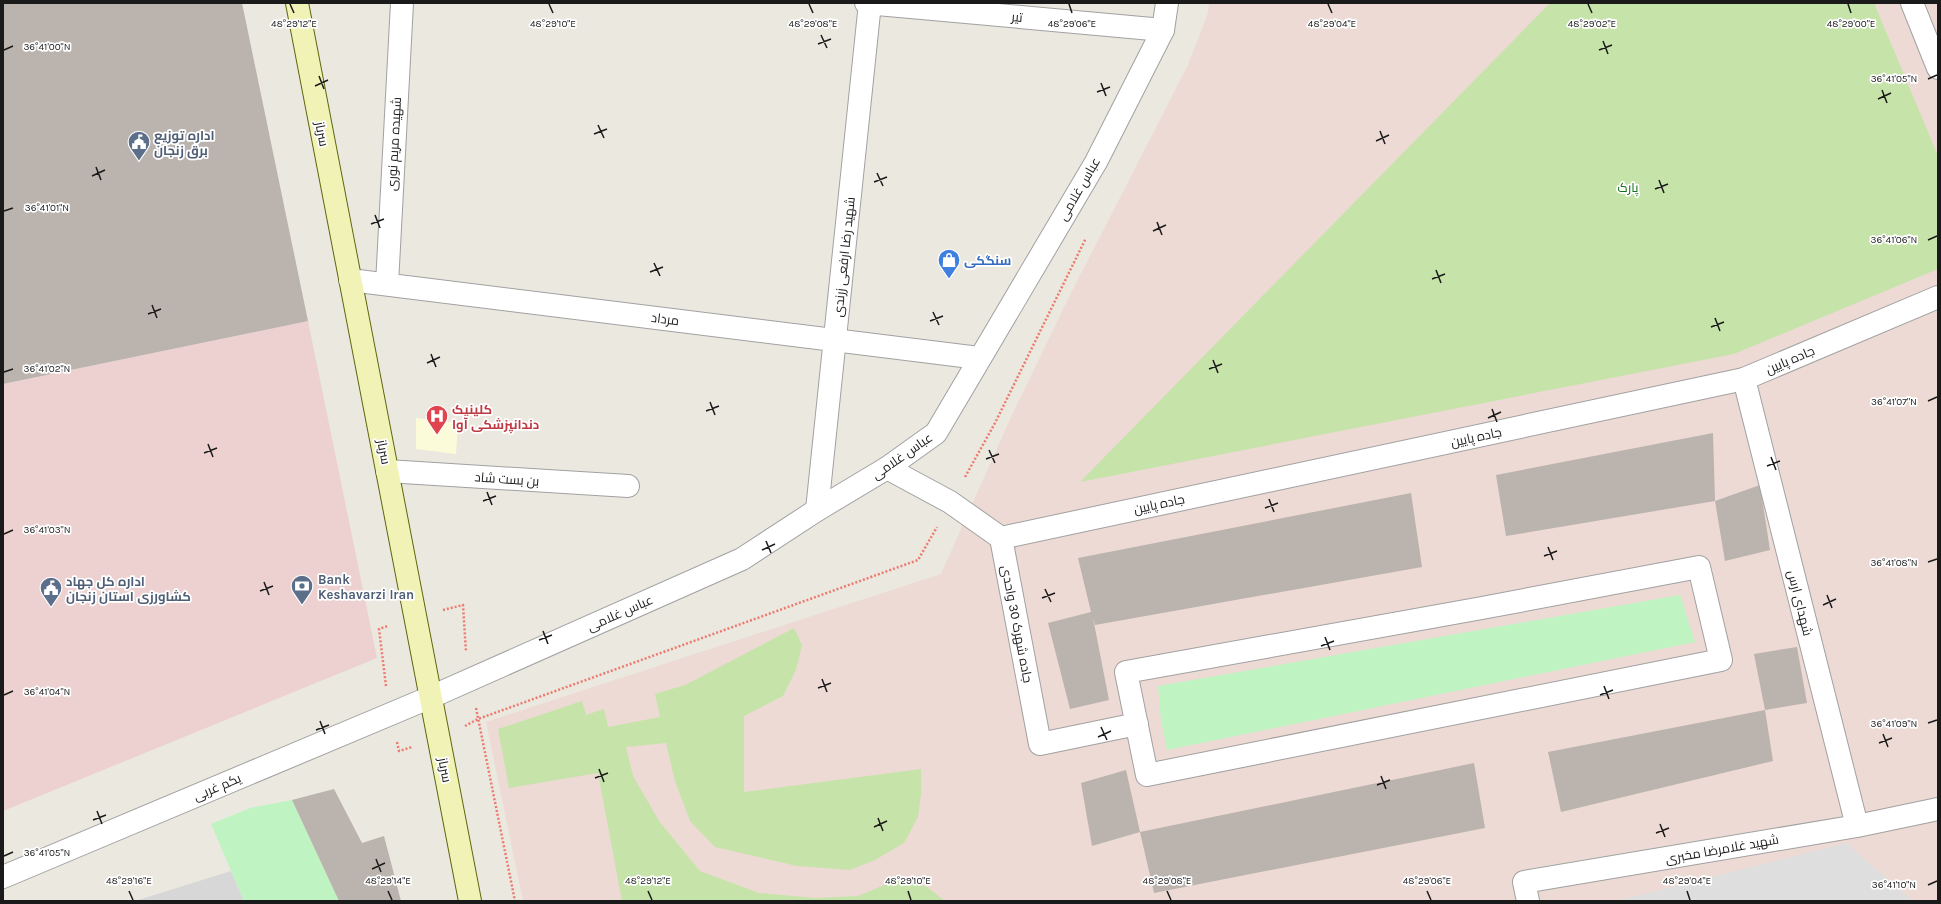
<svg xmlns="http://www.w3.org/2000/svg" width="1941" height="904" font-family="Karla,Cairo,sans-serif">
	<rect width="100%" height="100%" fill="#ebe8e0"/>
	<!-- residential -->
	<path fill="#d8d7d7" d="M231,871L244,901H135Z"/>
	<!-- commercial -->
	<path fill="#ecd1d0" d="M308,321L377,658L3,811V384Z"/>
	<!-- education -->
	<path fill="#fcfbd9" d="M416,418L458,423L456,454L416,449Z"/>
	<!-- military -->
	<path fill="#eddad4" d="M1209,3H1938V901H523L486,722L941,574L1011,417L1070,295L1187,67L1208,13Z"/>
	<!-- grass -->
	<path fill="#c6e3a9" d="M1550,3H1874L1938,156V269L1734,354L1080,482Z
		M794,628L802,645L796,670L783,696L744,716V792L921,769V794L918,817L904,843L875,860L850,870L797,866L715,847L690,821L675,781L666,743L626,747L633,776L659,821L700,871L759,893L815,898L858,896L901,878L927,887L945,901H622L598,773L509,788L498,729L582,701L586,715L604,709L608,727L660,717L655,694L685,685Z"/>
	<!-- park -->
	<path fill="#bff4c2" d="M1680,595L1695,642L1167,750L1161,720L1158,686Z
		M292,800L339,901H244L211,824L250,808Z"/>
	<!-- parking -->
	<path fill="#dedede" d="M1846,843L1913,901H1617Z"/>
	<!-- building -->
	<path fill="#bbb3ad" d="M3,3H242L308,321L3,384Z
		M1713,433L1715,501L1760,485L1770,550L1725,561L1715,501L1506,536L1496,475Z
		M1411,493L1422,567L1095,625L1093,618L1109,700L1070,709L1048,623L1091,612L1078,558Z
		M1797,647L1807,703L1765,710L1773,761L1561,812L1548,752L1765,710L1754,654Z
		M1474,763L1485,828L1154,893L1140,832Z
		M1126,770L1140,832L1092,846L1081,783Z
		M334,789L362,843L384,836L401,901H339L292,800Z"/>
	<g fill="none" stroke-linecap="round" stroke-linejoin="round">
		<!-- minor casing -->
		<g stroke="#a1a1a1" stroke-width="24">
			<path id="minor" d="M866,3L1163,30
				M1912,3L1938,68
				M350,280L979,358
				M387,284L402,3
				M1744,379L1857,826
				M887,468L950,502L1001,538L1040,744L1137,724
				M387,471L628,486
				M817,510L870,3
				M1699,567L1721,660L1147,775L1126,672L1482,608Z
				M1528,901L1524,882L1857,826L1938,809"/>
		</g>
		<!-- tertiary casing -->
		<g stroke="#a1a1a1" stroke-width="24">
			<path id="tertiary" d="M1001,538L1744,379L1938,297
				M3,877L431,697L742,559L817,510L887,468L936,433L1096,162L1163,30L1167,3"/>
		</g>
		<!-- secondary casing -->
		<g stroke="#5e660d" stroke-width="24">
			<path id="secondary" d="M297,3L470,901"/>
		</g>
		<!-- path -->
		<path stroke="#ee7a6f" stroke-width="2.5" stroke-dasharray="2 2" stroke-linecap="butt" d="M965,477L995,423L1086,238
			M443,610L463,605L466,652
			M386,686L379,629L388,626
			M476,708L515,901
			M465,726L478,719L918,560L937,527
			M397,742L399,751L412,747"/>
		<!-- minor -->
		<use href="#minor" stroke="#fff" stroke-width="22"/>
		<!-- tertiary -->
		<use href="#tertiary" stroke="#fff" stroke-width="22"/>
		<!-- secondary -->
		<use href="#secondary" stroke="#f1f3b6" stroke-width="22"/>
	</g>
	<!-- ticks -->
	<path fill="none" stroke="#1a1a1a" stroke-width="1.5" d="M290,4L294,13M549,4L553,13M809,4L813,13M1069,4L1072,13M1328,4L1332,13M1588,4L1592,13M1848,4L1851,13M821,35L827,48M1603,41L1608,54M818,44L831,39M4,50L13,46M1599,50L1612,45M319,76L324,89M1928,79L1937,75M1101,83L1106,96M315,86L328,80M1882,90L1887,103M1097,92L1110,87M1878,99L1891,93M598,125L604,138M1380,131L1385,144M594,134L607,129M1376,141L1389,135M96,167L101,180M877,173L883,186M92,176L105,170M1659,180L1664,193M874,182L887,177M1655,189L1668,184M4,211L13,208M375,215L380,228M1157,222L1162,235M371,224L384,219M1153,231L1166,225M1928,240L1937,236M654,263L660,276M1436,270L1441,283M650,272L663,267M1432,279L1445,274M152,305L157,318M933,312L939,325M148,314L161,309M1715,318L1720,331M930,321L943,316M1711,327L1724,322M431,354L436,367M1213,360L1218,373M427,363L440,357M1209,369L1222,364M4,372L13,369M1928,401L1937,397M710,402L715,415M1492,409L1497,422M706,411L719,406M1488,418L1501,412M208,444L213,457M989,450L995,463M204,453L217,448M1771,457L1776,470M986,459L999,454M1767,466L1780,461M487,492L492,505M1269,499L1274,512M483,501L496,496M1265,508L1278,503M4,534L13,530M766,541L771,553M1548,547L1553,560M762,550L775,544M1544,556L1557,551M1928,562L1937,559M264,582L269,595M1045,589L1051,602M260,591L273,586M1827,595L1832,608M1042,598L1055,593M1823,605L1836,599M543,631L548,644M1325,637L1330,650M539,640L552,635M1321,646L1334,641M822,679L827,692M1604,686L1609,699M818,688L831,683M4,695L13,691M1600,695L1613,690M320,721L325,734M1928,723L1937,720M1101,727L1107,740M316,730L329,725M1883,734L1888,747M1098,737L1111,731M1879,743L1892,738M599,769L604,782M1381,776L1386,789M595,778L608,773M1377,785L1390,780M97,811L102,824M878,818L883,831M93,820L106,815M1660,824L1665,837M874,827L887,821M1656,833L1669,828M4,856L13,852M376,859L381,872M372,869L385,863M1928,885L1937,881M129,891L133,900M388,891L392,900M648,891L652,900M908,891L911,900M1167,891L1171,900M1427,891L1431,900M1687,891L1690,900"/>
	<!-- icons -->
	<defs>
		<g id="civic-pin" transform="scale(1.15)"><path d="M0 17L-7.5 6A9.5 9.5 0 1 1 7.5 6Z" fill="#5c6f8a" stroke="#fff"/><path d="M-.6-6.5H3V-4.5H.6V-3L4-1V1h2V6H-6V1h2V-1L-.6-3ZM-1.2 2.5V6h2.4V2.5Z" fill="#fff"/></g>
		<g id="shop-pin" transform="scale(1.15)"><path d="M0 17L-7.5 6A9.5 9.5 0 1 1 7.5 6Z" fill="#3f7fe0" stroke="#fff"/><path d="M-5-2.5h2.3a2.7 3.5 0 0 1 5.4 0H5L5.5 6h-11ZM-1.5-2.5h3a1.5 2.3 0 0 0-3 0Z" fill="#fff"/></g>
		<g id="hospital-pin" transform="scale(1.15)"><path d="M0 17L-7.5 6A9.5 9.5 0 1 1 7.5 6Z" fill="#e0444e" stroke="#fff"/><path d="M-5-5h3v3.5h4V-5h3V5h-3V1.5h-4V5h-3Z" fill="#fff"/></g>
		<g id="bank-pin" transform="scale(1.15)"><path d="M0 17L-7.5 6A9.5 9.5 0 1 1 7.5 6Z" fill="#5c6f8a" stroke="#fff"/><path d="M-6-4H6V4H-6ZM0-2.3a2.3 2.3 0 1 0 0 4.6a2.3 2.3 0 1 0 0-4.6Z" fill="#fff"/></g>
	</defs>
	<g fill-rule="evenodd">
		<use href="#civic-pin" x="139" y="142"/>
		<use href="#shop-pin" x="949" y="260"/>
		<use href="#hospital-pin" x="437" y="416"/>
		<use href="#bank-pin" x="302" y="586"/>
		<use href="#civic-pin" x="51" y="588"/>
	</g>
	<g text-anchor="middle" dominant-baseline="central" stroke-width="3.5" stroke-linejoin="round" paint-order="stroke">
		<!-- street labels -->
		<g font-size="13" fill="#1a1a1a" stroke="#fff">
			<text transform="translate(1017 17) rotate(5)">تیر</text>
			<text transform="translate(322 134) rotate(79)">سرباز</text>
			<text transform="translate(394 144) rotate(-87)">شهیده مریم نوری</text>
			<text transform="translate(1079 189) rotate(-60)">عباس غلامی</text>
			<text transform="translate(844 257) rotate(-84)">شهید رضا ارفعی زرندی</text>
			<text transform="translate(665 319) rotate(7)">مرداد</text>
			<text transform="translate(1790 360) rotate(-23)">جاده پایین</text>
			<text transform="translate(1476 437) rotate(-12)">جاده پایین</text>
			<text transform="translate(384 452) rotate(79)">سرباز</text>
			<text transform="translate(902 456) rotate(-35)">عباس غلامی</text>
			<text transform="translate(507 479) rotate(4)">بن بست شاد</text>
			<text transform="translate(1159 504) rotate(-12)">جاده پایین</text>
			<text transform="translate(1800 603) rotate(76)">شهدای ارس</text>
			<text transform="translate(620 613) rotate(-24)">عباس غلامی</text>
			<text transform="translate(1017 624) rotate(79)">جاده شهرک 30 واحدی</text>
			<text transform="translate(445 770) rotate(79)">سرباز</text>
			<text transform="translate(217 787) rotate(-23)">یکم غربی</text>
			<text transform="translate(1722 849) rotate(-10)">شهید غلامرضا مخبری</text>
		</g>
		<!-- service labels -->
		<g font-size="13" font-weight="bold" fill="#4e5e75" stroke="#fff" text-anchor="start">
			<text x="154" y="135">اداره توزیع<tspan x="154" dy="15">برق زنجان</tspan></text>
			<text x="318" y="579">Bank<tspan x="318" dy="15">Keshavarzi Iran</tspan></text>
			<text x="66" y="581">اداره کل جهاد<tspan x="66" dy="15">کشاورزی استان زنجان</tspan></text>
		</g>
		<!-- park labels -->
		<g font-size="13" fill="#136e19" stroke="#fff">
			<text x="1628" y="187">پارک</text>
		</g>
		<!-- shop labels -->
		<g font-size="13" font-weight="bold" fill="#366cbe" stroke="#fff" text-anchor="start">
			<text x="964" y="260">سنگکی</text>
		</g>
		<!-- health labels -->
		<g font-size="13" font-weight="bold" fill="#be3a42" stroke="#fff" text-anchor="start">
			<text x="452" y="409">کلینیک<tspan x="452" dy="15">دندانپزشکی آوا</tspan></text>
		</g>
	</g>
	<g font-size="10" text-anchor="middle" fill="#1a1a1a" stroke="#fff" stroke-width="3.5" stroke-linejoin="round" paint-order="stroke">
		<text x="294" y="27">48°29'12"E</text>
		<text x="553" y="27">48°29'10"E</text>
		<text x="813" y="27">48°29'08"E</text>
		<text x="1072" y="27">48°29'06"E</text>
		<text x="1332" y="27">48°29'04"E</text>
		<text x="1592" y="27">48°29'02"E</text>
		<text x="1851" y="27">48°29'00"E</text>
		<text x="47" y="50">36°41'00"N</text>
		<text x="1894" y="82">36°41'05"N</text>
		<text x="47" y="211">36°41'01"N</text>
		<text x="1894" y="243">36°41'06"N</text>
		<text x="47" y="372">36°41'02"N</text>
		<text x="1894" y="405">36°41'07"N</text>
		<text x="47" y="533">36°41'03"N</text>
		<text x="1894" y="566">36°41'08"N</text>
		<text x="47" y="695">36°41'04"N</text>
		<text x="1894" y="727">36°41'09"N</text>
		<text x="47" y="856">36°41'05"N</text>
		<text x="129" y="884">48°29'16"E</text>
		<text x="388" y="884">48°29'14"E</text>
		<text x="648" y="884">48°29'12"E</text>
		<text x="908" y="884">48°29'10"E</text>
		<text x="1167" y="884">48°29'08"E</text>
		<text x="1427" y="884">48°29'06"E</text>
		<text x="1687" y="884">48°29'04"E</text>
		<text x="1894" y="888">36°41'10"N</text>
	</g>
	<!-- border -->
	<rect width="1941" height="904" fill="none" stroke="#1a1a1a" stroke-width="8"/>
</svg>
